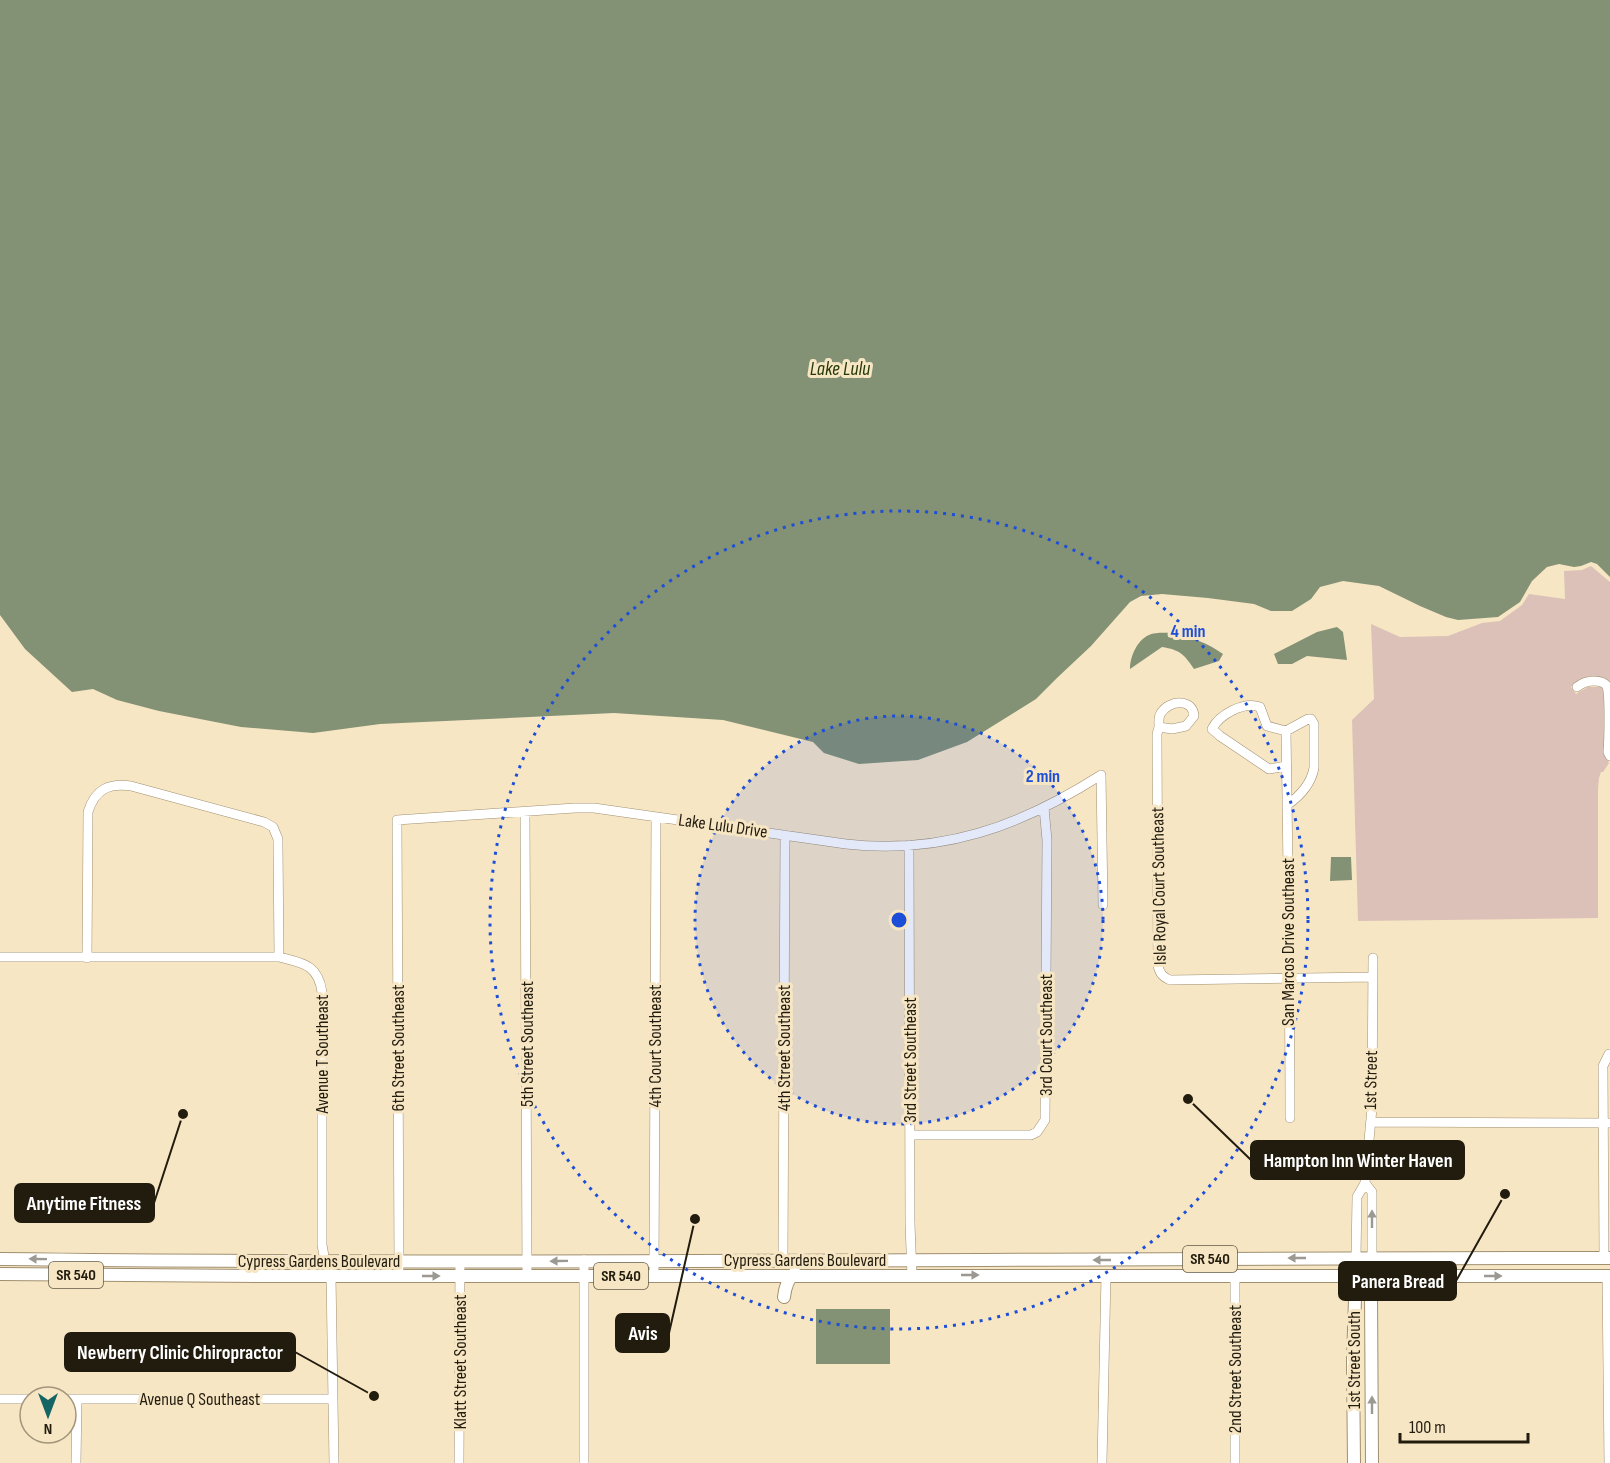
<svg xmlns="http://www.w3.org/2000/svg" width="1610" height="1463" font-family="'Sofia Sans Condensed',sans-serif">
	<rect width="100%" height="100%" fill="#f7e6c4"/>
	<!-- green -->
	<path fill="#dbc1b7" d="M1591,566L1610,582V683C1597,671 1583,676 1571,687L1576,694L1588,687H1601L1603,689L1605,699L1604,752L1609,763L1603,772H1601L1599,778L1598,789V918L1358,921L1352,720L1374,699L1371,624L1400,637L1448,636L1482,623L1500,621L1522,605L1529,594L1565,599L1564,571L1582,570Z"/>
	<!-- water -->
	<path fill="#839174" d="M0,0H1610V577L1597,564L1591,562L1581,566L1574,567L1559,564L1547,567L1532,581L1520,602L1498,617L1458,620L1446,617L1420,606L1379,586L1343,581L1320,587L1311,599L1292,611H1271L1254,604L1208,598L1162,594L1141,596L1130,602L1091,646L1058,677L1036,699L967,742L918,760L859,764L824,753L813,742L723,720L614,713L380,724L313,733L241,727L159,711L117,700L93,689L72,692L25,649L0,615Z
		M1337,627L1343,632L1347,660L1307,656L1292,664H1278L1274,654L1317,632Z
		M1174,633C1192,638 1208,643 1223,654L1219,661L1194,669C1184,654 1180,650 1162,647L1130,669C1130,657 1137,640 1149,635C1155,632 1167,633 1174,633Z
		M1331,857H1351L1352,880L1330,881Z
		M816,1309H890V1364H816Z"/>
	<g fill="none" stroke-linecap="round" stroke-linejoin="round">
		<!-- minor casing -->
		<g stroke="#a09070" stroke-width="10">
			<path id="minor" d="M1577,687C1582,683 1588,681 1594,681C1599,681 1604,682 1607,686C1610,695 1609,740 1608,752L1610,756
				M1159,727C1159,722 1158,717 1161,713C1169,700 1193,698 1194,716L1186,726L1172,729L1159,727L1157,734L1158,966C1160,974 1163,977 1170,980L1373,977
				M1286,731L1308,719H1311L1314,724V768C1311,784 1300,796 1287,805
				M1286,766L1269,769L1220,736L1212,729C1219,715 1243,701 1260,707L1267,726L1286,731C1288,860 1290,989 1290,1118
				M1101,775L1103,905
				M525,812L527,1276
				M909,845L910,1224L912,1275
				M0,957H279C302,963 318,964 322,992V1245L324,1256L331,1276L334,1463
				M87,958L88,812C95,789 109,783 131,786L264,822L273,827L278,839V845L279,957
				M1371,1122L1610,1123
				M910,1135H1031L1037,1132L1045,1120L1047,840L1044,808
				M1365,1183L1372,1192V1258
				M1356,1257L1357,1197L1365,1183L1372,1108L1373,958
				M1604,1258L1603,1066L1609,1054
				M584,1260V1463
				M783,1260L785,835
				M399,1268L397,820L575,808H594L846,844C942,855 1021,826 1101,775
				M654,1276L656,817
				M1607,1276L1609,1463
				M0,1399H30
				M66,1399H333
				M76,1463L77,1399
				M459,1463L460,1261
				M1102,1463L1106,1275
				M1235,1463V1275"/>
		</g>
		<!-- major casing -->
		<g stroke="#a09070" stroke-width="14">
			<path id="major" d="M0,1259C537,1265 1073,1258 1610,1258
				M1372,1269L1371,1292L1372,1463
				M0,1274L258,1276H1610
				M784,1297C785,1288 787,1279 795,1273
				M1354,1463L1353,1360L1356,1269"/>
		</g>
		<!-- minor -->
		<use href="#minor" stroke="#fff" stroke-width="9"/>
		<!-- major -->
		<use href="#major" stroke="#fff" stroke-width="12"/>
	</g>
	<!-- one-way arrows -->
	<defs><path id="oneway-solid" d="M-6-.8H1V-3.2L6.5 0L1 3.2V.8H-6Z" transform="scale(1.5)"/></defs>
	<g fill="#9c9993">
		<use href="#oneway-solid" transform="translate(1372 1219) rotate(-90)"/>
		<use href="#oneway-solid" transform="translate(1297 1258) rotate(180)"/>
		<use href="#oneway-solid" transform="translate(38 1259) rotate(-179)"/>
		<use href="#oneway-solid" transform="translate(1102 1260) rotate(180)"/>
		<use href="#oneway-solid" transform="translate(559 1261) rotate(179)"/>
		<use href="#oneway-solid" transform="translate(970 1275)"/>
		<use href="#oneway-solid" transform="translate(431 1276)"/>
		<use href="#oneway-solid" transform="translate(1493 1276)"/>
		<use href="#oneway-solid" transform="translate(1372 1405) rotate(-90)"/>
	</g>
	<!-- distance rings -->
	<circle cx="899" cy="920" r="204" fill="#1d4ed8" fill-opacity=".12"/>
	<g fill="none" stroke="#1d4ed8" stroke-width="3" stroke-dasharray="3 6">
		<circle cx="899" cy="920" r="204"/>
		<circle cx="899" cy="920" r="409"/>
	</g>
	<g text-anchor="middle" dominant-baseline="central" stroke-width="6" stroke-linejoin="round" paint-order="stroke">
		<!-- shield labels -->
		<g fill="#f7e6c4" stroke="#625945" stroke-width="1.5">
			<rect x="1183" y="1246" width="54" height="26" rx="4.5"/>
			<rect x="49" y="1262" width="54" height="26" rx="4.5"/>
			<rect x="594" y="1263" width="54" height="26" rx="4.5"/>
		</g>
		<g font-size="16" font-weight="bold" fill="#221c0f">
			<text x="1210" y="1259">SR 540</text>
			<text x="76" y="1275">SR 540</text>
			<text x="621" y="1276">SR 540</text>
		</g>
		<!-- street labels -->
		<g font-size="18" fill="#221c0f" stroke="#f7e6c4">
			<text transform="translate(723 826) rotate(8)">Lake Lulu Drive</text>
			<text transform="translate(1159 886) rotate(-91)">Isle Royal Court Southeast</text>
			<text transform="translate(1288 942) rotate(-90)">San Marcos Drive Southeast</text>
			<text transform="translate(1046 1035) rotate(-90)">3rd Court Southeast</text>
			<text transform="translate(527 1044) rotate(-90)">5th Street Southeast</text>
			<text transform="translate(655 1046) rotate(-90)">4th Court Southeast</text>
			<text transform="translate(398 1048) rotate(-90)">6th Street Southeast</text>
			<text transform="translate(784 1048) rotate(-90)">4th Street Southeast</text>
			<text transform="translate(322 1054) rotate(-90)">Avenue T Southeast</text>
			<text transform="translate(910 1060) rotate(-90)">3rd Street Southeast</text>
			<text transform="translate(1371 1080) rotate(-89)">1st Street</text>
			<text x="805" y="1260">Cypress Gardens Boulevard</text>
			<text x="319" y="1261">Cypress Gardens Boulevard</text>
			<text transform="translate(1354 1360) rotate(-90)">1st Street South</text>
			<text transform="translate(460 1362) rotate(-90)">Klatt Street Southeast</text>
			<text transform="translate(1235 1369) rotate(-90)">2nd Street Southeast</text>
			<text x="200" y="1399">Avenue Q Southeast</text>
		</g>
		<!-- water labels -->
		<g font-size="20" font-style="italic" fill="#263908" stroke="#f7e6c4">
			<text x="840" y="369">Lake Lulu</text>
		</g>
	</g>
	<circle cx="899" cy="920" r="9" fill="#1d4ed8" stroke="#f7e6c4" stroke-width="3"/>
	<g font-size="18" text-anchor="middle" font-weight="bold" fill="#1d4ed8" stroke="#f7e6c4" stroke-width="6" stroke-linejoin="round" paint-order="stroke">
		<text x="1188" y="637">4 min</text>
		<text x="1043" y="782">2 min</text>
	</g>
	<!-- callouts -->
	<path fill="none" stroke="#221c0f" stroke-width="2" d="M1188 1099L1251 1160M183 1114L154 1203M1505 1194L1456 1281M695 1219L669 1333M374 1396L295 1352"/>
	<g fill="#221c0f" stroke="#f7e6c4" stroke-width="2">
		<circle cx="1188" cy="1099" r="6"/>
		<circle cx="183" cy="1114" r="6"/>
		<circle cx="1505" cy="1194" r="6"/>
		<circle cx="695" cy="1219" r="6"/>
		<circle cx="374" cy="1396" r="6"/>
	</g>
	<g fill="#221c0f" stroke="#221c0f" stroke-width="2">
		<rect x="1251" y="1141" width="213" height="38" rx="6"/>
		<rect x="15" y="1184" width="139" height="38" rx="6"/>
		<rect x="1339" y="1262" width="117" height="38" rx="6"/>
		<rect x="616" y="1314" width="53" height="38" rx="6"/>
		<rect x="65" y="1333" width="230" height="38" rx="6"/>
	</g>
	<g font-size="20" text-anchor="middle" font-weight="bold" fill="#fff">
		<text x="1358" y="1167">Hampton Inn Winter Haven</text>
		<text x="84" y="1210">Anytime Fitness</text>
		<text x="1398" y="1288">Panera Bread</text>
		<text x="643" y="1340">Avis</text>
		<text x="180" y="1359">Newberry Clinic Chiropractor</text>
	</g>
	<!-- north arrow -->
	<g transform="translate(48 1415) rotate(180)"><circle r="28" fill="#f7e6c4" stroke="#a2957c" stroke-width="1.5"/>
	<path d="M0-4.5L10 22L0 15L-10 22Z" fill="#166565"/>
	<text y="-9" font-size="16" font-weight="bold" text-anchor="middle" fill="#221c0f">N</text>
	</g>
	<!-- scale -->
	<path d="M1400 1433v9h128v-9" fill="none" stroke="#221c0f" stroke-width="3"/>
	<text x="1409" y="1433" font-size="18" fill="#221c0f" stroke="#f7e6c4" stroke-width="4.5" paint-order="stroke">100 m</text>
</svg>
